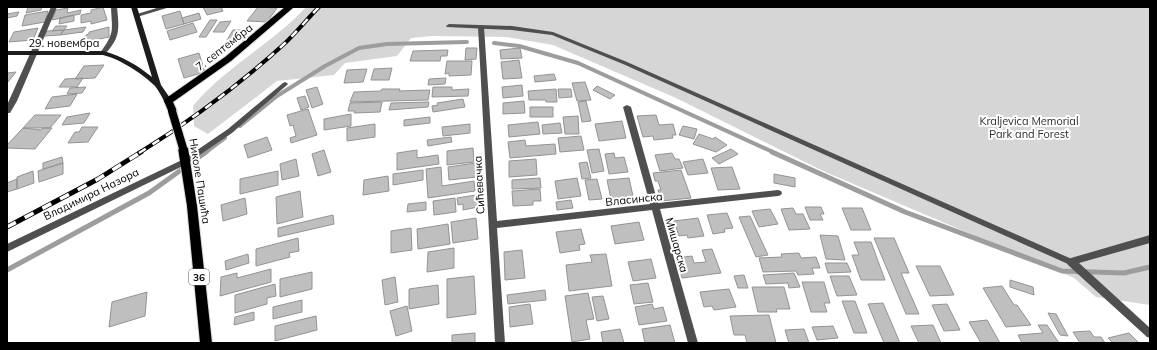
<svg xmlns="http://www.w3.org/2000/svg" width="1157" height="350" font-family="Mulish,sans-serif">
	<rect width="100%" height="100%" fill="#fff"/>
	<!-- green -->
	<path fill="#d6d6d6" d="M306,7H1150V305L1096,297L1074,278L823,171L676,98L553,45L507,37L432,36L411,38L397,56L345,63L334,75L277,81L208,134L194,126L193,106C225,67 272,44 306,7Z"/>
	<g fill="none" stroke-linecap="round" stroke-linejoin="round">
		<!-- stream-far1 -->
		<path stroke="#9d9d9d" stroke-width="4" d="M494,43L519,46L578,63L775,153
			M240,126L277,96L325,66L359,48L387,44L467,42
			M205,153L225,138"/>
		<!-- stream -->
		<path stroke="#9d9d9d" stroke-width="5" d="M772,152L905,212L1062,271L1124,273L1150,267
			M7,270L149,193L206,152"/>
	</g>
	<!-- building -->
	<path fill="#bfbfbf" stroke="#939393" d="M28,7H42L41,10L26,13Z
		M103,7L107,20L91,24V21L81,23V15L91,13V10Z
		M203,7H221L223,11L207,15Z
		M258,7L277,8L267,22L247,21Z
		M68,8L67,13L81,10L80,14L52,20L56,10Z
		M48,11L45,22L22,26L25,15Z
		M180,11L184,24L166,29L162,16Z
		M19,12L17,16L7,18V14Z
		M199,13L201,19L184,24L182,18Z
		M74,15V21L59,24L60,18Z
		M210,20H217L206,37H199Z
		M231,21L224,32H213L220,22Z
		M193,23L197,32L170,40L167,31Z
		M56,26H67L64,30L52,31Z
		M86,27L83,32L60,35L64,30Z
		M109,27V37L85,42L86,35L89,34V32Z
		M38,28L33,40L9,42L14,32Z
		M64,30L60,35L44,36L47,31Z
		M233,30H249L243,40H227Z
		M466,48H477L476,59L465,60Z
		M520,48L522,58L501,59L500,50Z
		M448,50L447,56H441L440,61H410L413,51Z
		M199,53L205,72L184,78L178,59Z
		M519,60L522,78L503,79L501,62Z
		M447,61H472L471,75L449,76V73L445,74Z
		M104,65L95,78L75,79L84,66Z
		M392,68L389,80H371L374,69Z
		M367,69L363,82L344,83L347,70Z
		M16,72L8,82L7,83V73Z
		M554,74L556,80L535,82L534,76Z
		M83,78L77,87H59L65,79Z
		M446,78L445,84L428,85L429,79Z
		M585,82L591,100L577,101L572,83Z
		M522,85L523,96L503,98L502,87Z
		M597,86L615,95L610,99L593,90Z
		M86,87L82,93L67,94L70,88Z
		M317,87L323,104L312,108L306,90Z
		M433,87H452V90L469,89L468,96L432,97Z
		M382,89H400L399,91L430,90L428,100L350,102L354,92L381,91Z
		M556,89L557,102H546V100H529L528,91Z
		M558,89H571L572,97L559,98Z
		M77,94L70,106L45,109L52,97Z
		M305,96L309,107L301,110L297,98Z
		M463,99L465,107L433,112L432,106L438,105L437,103Z
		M524,101L525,113L503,114V103Z
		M586,101L591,121L582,122L578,102Z
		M382,102L380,112L354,113L355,111H348L350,103Z
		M429,102L428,107L389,110L391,103Z
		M530,107H553V117H530Z
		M308,109L317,135L291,143L290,138L296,136L293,125L290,126L287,115Z
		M90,113L84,123L62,125L67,117Z
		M351,114V126L324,130V119Z
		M35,115H61L50,128H23Z
		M656,115L659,125L673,124L676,135H672L673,138L654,140L653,136L643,137L637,116Z
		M578,116L579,134H565L563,117Z
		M430,117V123L404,126V120Z
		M622,121L626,138L599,141L595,124Z
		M538,122L540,134L509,137L508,125Z
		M560,123L562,133L543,134L542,125Z
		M375,124V137L347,141V128Z
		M470,124V133L443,136L442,127Z
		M683,126L697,129L694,139L679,135Z
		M82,127H98L88,142L68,143L75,132H79Z
		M23,128L41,130L43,128H52L35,149L7,148V145Z
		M699,134L713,139L715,137L727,145L716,152L693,144Z
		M581,136L584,150L560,152L558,138Z
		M267,137L272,150L248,158L244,145Z
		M451,137L452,142L428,146L427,140Z
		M525,140L526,146L555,144L556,154L510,158L508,142Z
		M473,148L474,162L447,165V151Z
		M599,149L604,171L592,173L587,150Z
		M731,149L738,154L719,164L712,158Z
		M324,150L331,172L318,176L312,154Z
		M417,150V158L438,155L439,164L397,170V153Z
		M614,153L615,158L624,157L628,172L609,174L605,154Z
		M672,153L675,159H679L683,168L660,171L655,155Z
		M62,157L63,163L43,169V163Z
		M296,159L299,176L282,180L280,164Z
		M536,159L537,175L509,177V161Z
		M703,159L708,173L688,175L683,162Z
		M587,162L591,178L582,179L579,163Z
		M63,163V174L39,182L38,171Z
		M476,163L477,177L449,180L448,167Z
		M441,167L442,186L474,181L475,191L428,198L426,169Z
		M732,167L740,189L718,190L711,168Z
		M423,170V180L393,185V174Z
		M681,170L691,198L661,201L658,190H661L658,181H655L653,173Z
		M33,171L34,183L17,189V177Z
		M278,171V185L240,194V179Z
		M774,174L795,178V187L774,183Z
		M388,176L389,191L363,195L364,180Z
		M540,178L541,188L512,189V180Z
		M577,178L581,196L558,199L555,181Z
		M629,178L633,196L611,199L607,180Z
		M17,179V189L7,192V183Z
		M597,179L602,199L589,200L585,180Z
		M540,189L541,201H533V205L513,206L512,191Z
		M300,191L303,217L277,224L276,197Z
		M476,195L478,207L463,210V204L458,205L457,198Z
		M245,198L247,214L223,221L221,205Z
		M455,198L456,212L434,215L433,201Z
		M571,200L573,208L557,210L556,202Z
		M426,202V210L407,212L408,204Z
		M805,207H821L824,214H820L823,220H810Z
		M793,208L796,214H803L810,229L789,230L781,209Z
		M842,208H862L871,230H851Z
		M770,209L778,224L759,227L752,211Z
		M727,213L733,228L724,229L725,232L713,234L707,215Z
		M333,215L334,224L278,237V228Z
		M750,216L768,255L756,257L739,217Z
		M476,218L478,239L453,243L451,222Z
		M698,218L704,236L688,238L687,235L679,236L674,221Z
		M639,222L644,240L615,244L611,226Z
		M448,224L450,244L418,249L417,229Z
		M411,228L412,250L391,253V231Z
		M581,229L585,244L579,245L580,250L560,253L556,232Z
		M820,235L838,236L845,260L826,259Z
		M298,238L299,251L289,253L290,257L256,266V249Z
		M874,238H894L909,273H901L919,314H906Z
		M854,242H871L885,280H861L852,255H859Z
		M454,248V268L427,272L428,252Z
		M712,249L721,273L682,278L676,258L692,256L694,263L706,262L702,250Z
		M522,250L525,278L505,280L504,252Z
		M799,253L801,258L816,257L820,268H812L814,274L798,275L796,271L763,272L759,258L782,257L781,254Z
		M248,254L249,263L226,270L225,261Z
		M606,254L612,286L569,291L566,265L592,262L590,255Z
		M651,259L656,278L633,281L628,262Z
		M825,263H847L851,272L828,273Z
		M916,266H940L954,295L930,296Z
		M271,269V282L220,296L221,277L237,273V278Z
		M312,272V289L280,297V279Z
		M794,273L800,287L789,288L788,283L766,284L763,275Z
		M744,275L748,288H738L734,276Z
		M474,276L476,314L447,318V279Z
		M830,276H849L857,295L837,296Z
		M395,277L398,302L385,305L382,280Z
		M1010,280L1033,287L1034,295L1010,287Z
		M802,282H824L830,303H824L827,312H811Z
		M648,283L653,302L634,304L630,285Z
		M275,284L276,296L267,298V304L235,313V295Z
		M438,285L439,304L409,309V289Z
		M1002,286L1014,305H1017L1031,325L1006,327L983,288Z
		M752,287H784L790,309H776L777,312H758Z
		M729,289L736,307L714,310L712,306L704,307L700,292Z
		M545,290L546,300L508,304L507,295Z
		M147,292L145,316L109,327L112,302Z
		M588,293L594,319L586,320L590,339L572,342L565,296Z
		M603,296L609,319L597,321L592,297Z
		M302,300V312L273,319V307Z
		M842,301H855L867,333H854Z
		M883,303L900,343H884L868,304Z
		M530,304L533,324L510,327L509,307Z
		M652,304L654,309L663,307L667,321L639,325L635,307Z
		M947,304L960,330L944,331L932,305Z
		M407,306L412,331L396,336L390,311Z
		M254,312V320L234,325L235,317Z
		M1048,313L1056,314L1068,336L1060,335Z
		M769,315L776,343H747L745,335H734L730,316Z
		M316,316L317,330L275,341V326Z
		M987,320L1000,343H981L969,322Z
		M670,325L675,343H645L642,329Z
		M933,325L941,343H919L911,326Z
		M1038,325H1047L1059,343H1022L1018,335L1043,333Z
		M833,326L838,338L817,340L812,327Z
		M620,329L624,343H603L601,332Z
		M804,329L809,343H789L785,330Z
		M1090,331L1094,337H1101L1105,343H1080L1073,332Z
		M475,333V343H452V335Z
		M1129,333L1139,343H1113L1108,338Z"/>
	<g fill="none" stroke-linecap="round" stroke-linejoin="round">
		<!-- primary casing -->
		<g stroke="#dbdbdb" stroke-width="2">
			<path id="primary" d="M285,7H294L231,61L173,102L177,111L175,113H169L164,101L165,99L225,57Z
				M183,145L188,148L197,206L212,343H200L187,206L178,148Z"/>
		</g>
		<!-- lane -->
		<path fill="#4f4f4f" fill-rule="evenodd" d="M449,24L512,26L553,32L627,62L1074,260L1075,262L1074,264L1071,265L1068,264L623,64L552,35L512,30L447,27L446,26Z
			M285,82L287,83L288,84L287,85L232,133L188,163H184L183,161L184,159L228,129L283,83Z"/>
		<!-- street -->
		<path fill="#4f4f4f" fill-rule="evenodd" d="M51,7H57L17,101L10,113H7V105Z
			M111,7H117C119,28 121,37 105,54L103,55L100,53C115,33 112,31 111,7Z
			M160,7H170L137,17L134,15Z
			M481,25L484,27L497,221L650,204L623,107L627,105L631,107L658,203L778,190L781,191L782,193L781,195L778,196L660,209L698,343H688L652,210L497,228L505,343H495L478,27Z
			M186,158L189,159L190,161L189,163L7,252V244Z
			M1150,235V243L1079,263L1150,328V338L1147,337L1068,265L1066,262L1068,259L1071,258Z"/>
		<!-- secondary -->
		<path fill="#1c1c1c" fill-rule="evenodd" d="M131,7H137L161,85L172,101L171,103H165C162,97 159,91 155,86C143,74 120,59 103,55H7V51H103C122,56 137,65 152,77Z"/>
		<!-- primary -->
		<use href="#primary" fill="#000" fill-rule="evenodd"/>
		<!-- rail-far1 casing -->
		<g stroke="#000" stroke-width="4">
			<path id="rail-far1" d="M139,153C190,121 239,85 283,45C296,33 307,19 319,7"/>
		</g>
		<!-- rail casing -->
		<g stroke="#000" stroke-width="5">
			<path id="rail" d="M7,227L98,179L141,152"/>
		</g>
		<!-- rail-far1 -->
		<use href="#rail-far1" stroke="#fff" stroke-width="2.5" stroke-dasharray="8" stroke-linecap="butt"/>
		<!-- rail -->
		<use href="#rail" stroke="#fff" stroke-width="3.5" stroke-dasharray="10" stroke-linecap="butt"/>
		<!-- primary-bridge casing -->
		<g stroke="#dbdbdb" stroke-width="10" stroke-linecap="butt">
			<path id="primary-bridge" d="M172,111L183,148"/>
		</g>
		<!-- primary-bridge -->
		<use href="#primary-bridge" stroke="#000" stroke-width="8"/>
	</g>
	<g text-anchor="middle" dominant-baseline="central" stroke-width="4" stroke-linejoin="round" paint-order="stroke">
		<!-- shield labels -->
		<rect fill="#fff" stroke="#4c4c4c" stroke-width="1" x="189" y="269" width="20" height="16" rx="3"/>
		<g font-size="10" font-weight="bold" fill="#000">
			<text x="199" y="277">36</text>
		</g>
		<!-- street labels -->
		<g font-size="11" fill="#000" stroke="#fff">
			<text x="64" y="43">29. новембра</text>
			<text transform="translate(224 47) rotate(-38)">7. септембра</text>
			<text transform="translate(200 181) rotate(81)">Николе Пашића</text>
			<text transform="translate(479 185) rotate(-93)">Сићевачка</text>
			<text transform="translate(91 194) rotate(-26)">Владимира Назора</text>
			<text transform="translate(634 199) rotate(-6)">Власинска</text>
			<text transform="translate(677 245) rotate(74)">Мишарска</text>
		</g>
		<!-- park labels -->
		<g font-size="11" fill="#2d2d2d" stroke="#fff">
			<text x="1029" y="121">Kraljevica Memorial<tspan x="1029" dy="13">Park and Forest</tspan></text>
		</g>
	</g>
	<!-- border -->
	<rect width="1157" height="350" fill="none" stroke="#000000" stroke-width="16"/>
</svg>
